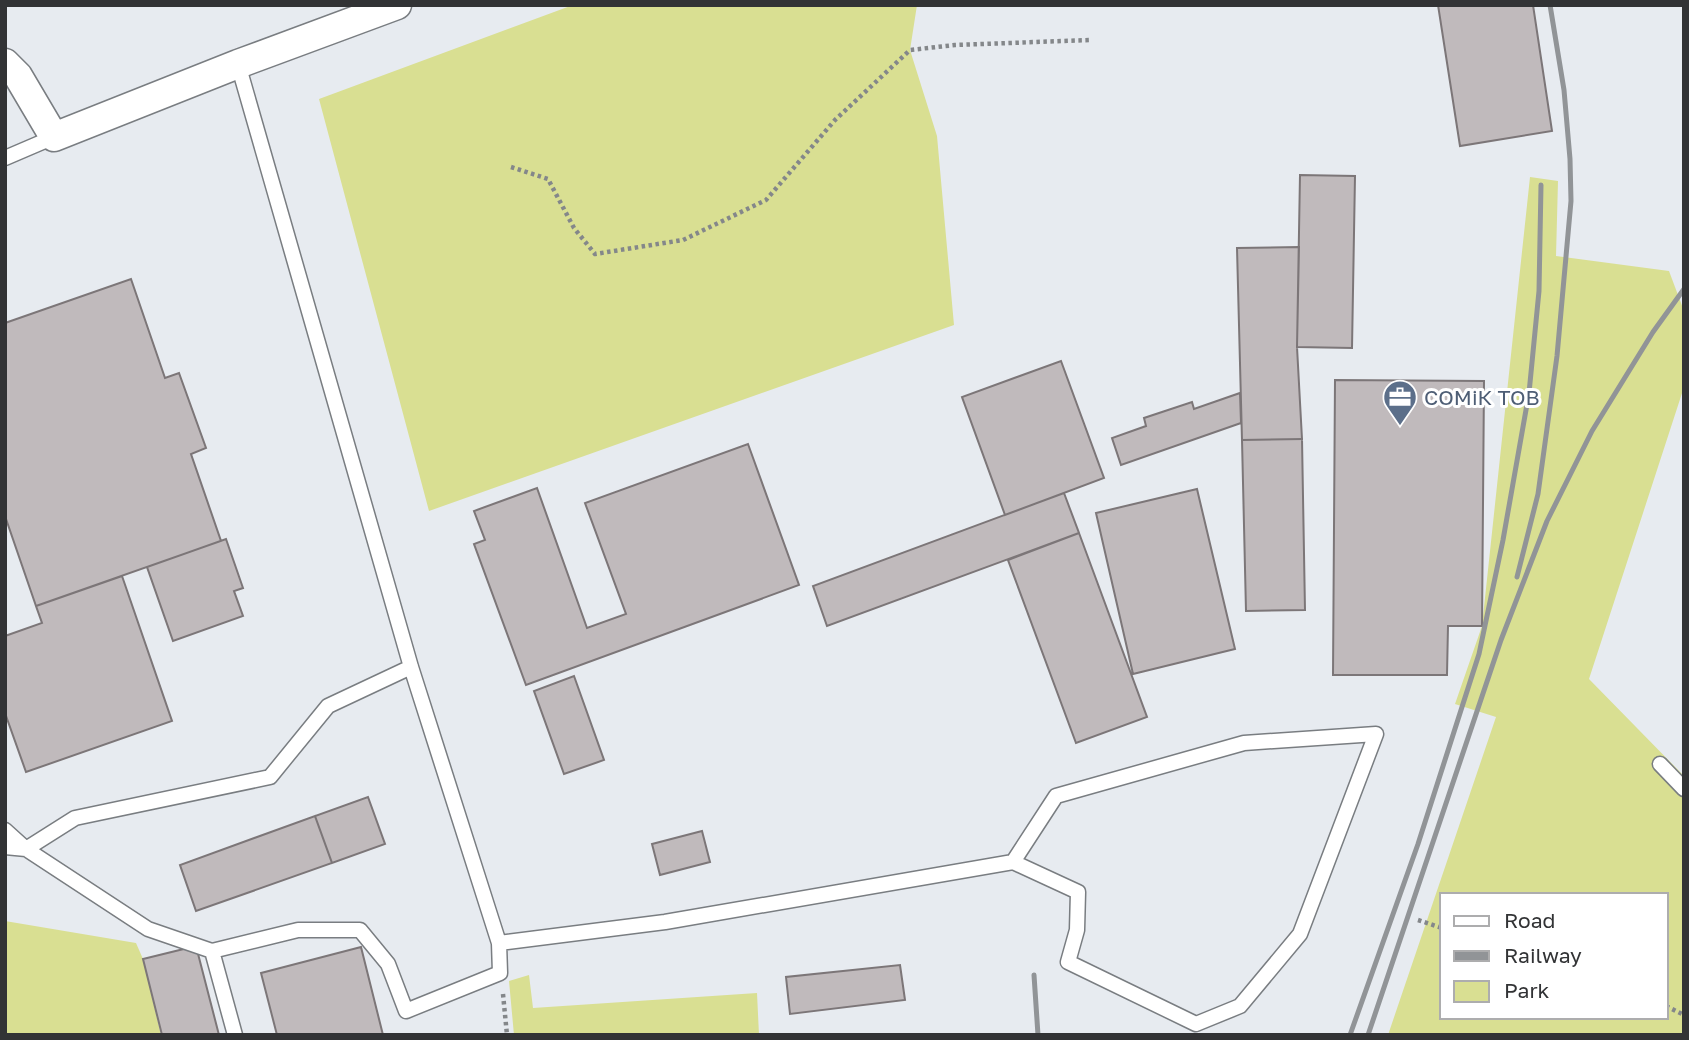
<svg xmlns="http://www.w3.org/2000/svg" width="1689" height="1040" font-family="'Golos Text',sans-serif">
	<rect width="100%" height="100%" fill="#e7ebf0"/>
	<!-- green -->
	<path fill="#d9df92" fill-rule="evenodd" d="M573,5H917L910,50L937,136L954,325L429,511L319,99Z
		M1530,177L1558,181L1556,256L1669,271L1684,311V387L1589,679L1684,776V1035H1388L1496,717L1455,704L1482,626ZM1442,895H1666V1017H1442Z
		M5,921L136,943L143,959L161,1035H5Z
		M529,975L533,1008L757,993L759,1035H514L509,981Z"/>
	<!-- building -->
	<path fill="#c0babc" stroke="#7c7678" stroke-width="2" d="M1438,5H1533L1552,131L1460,146Z
		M1300,175L1355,176L1352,348L1297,347Z
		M1299,247L1297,347L1302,439L1242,440L1237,248Z
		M131,279L165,378L179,373L206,448L191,454L221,541L36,606L5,516V323Z
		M1061,361L1104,478L1005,515L962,397Z
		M1335,380L1484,381L1482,626H1448L1447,675H1333Z
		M1240,393L1241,423L1121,465L1112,438L1146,426L1144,418L1192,402L1194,409Z
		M1302,439L1305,610L1246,611L1242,440Z
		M748,444L799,585L526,685L474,544L485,540L474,511L537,488L587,628L626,614L585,503Z
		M1197,489L1235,649L1133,674L1096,513Z
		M1064,493L1079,533L827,626L813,586Z
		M1079,533L1147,717L1076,743L1008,560Z
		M226,539L243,588L234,591L243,616L173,641L147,567Z
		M122,576L172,721L26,772L5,713V636L42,623L36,606Z
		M574,676L604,760L564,774L534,691Z
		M368,797L385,844L332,863L315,816Z
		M315,816L332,863L196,911L180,865Z
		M702,831L710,862L660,875L652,844Z
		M196,946L219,1035H162L143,959Z
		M361,947L383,1035H277L261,973Z
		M900,965L905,1000L790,1014L786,977Z"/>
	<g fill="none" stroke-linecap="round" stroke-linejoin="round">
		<!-- lane casing -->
		<g stroke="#797d81" stroke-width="17">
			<path id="lane" d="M5,158L54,137
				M1660,764L1684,789
				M5,830L26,849L148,929L212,951L235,1035
				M5,847L26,849L75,818L270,777L328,706L411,667
				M499,943L665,922L1013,862L1056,796L1244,743L1376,734L1300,934L1240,1006L1196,1024L1068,962L1077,930L1078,892L1013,862
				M212,951L298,930H360L388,964L406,1011L500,973L499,943L411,667L238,64"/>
		</g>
		<!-- street casing -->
		<g stroke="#797d81" stroke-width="31">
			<path id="street" d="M5,63L18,76L54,137L238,64L397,5"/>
		</g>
		<!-- path -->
		<path stroke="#84878a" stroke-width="4.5" stroke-dasharray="3.5 3.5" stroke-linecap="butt" d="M511,167L548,179L574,228L595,254L683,240L766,200L835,120L910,50L955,45L1090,40
			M1418,920L1442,928
			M503,994L507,1035
			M1666,1006L1684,1015"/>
		<!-- lane -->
		<use href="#lane" stroke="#fff" stroke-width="14"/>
		<!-- street -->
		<use href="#street" stroke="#fff" stroke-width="28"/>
		<!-- rail -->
		<path stroke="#919497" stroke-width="5" d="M1517,577L1538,494L1557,356L1571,201L1570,159L1564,90L1550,5
			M1034,975L1038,1035
			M1350,1035L1418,844L1479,654L1503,540L1529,393L1539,291L1541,185
			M1368,1035L1501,640L1547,521L1592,431L1653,332L1684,289"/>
	</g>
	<!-- icons -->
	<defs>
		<g id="office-pin" transform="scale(1.75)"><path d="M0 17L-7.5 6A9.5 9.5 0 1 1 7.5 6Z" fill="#5c6f8a" stroke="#fff"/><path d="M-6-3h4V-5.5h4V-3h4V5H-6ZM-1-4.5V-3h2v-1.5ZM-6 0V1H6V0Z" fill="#fff"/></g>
	</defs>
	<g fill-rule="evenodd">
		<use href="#office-pin" x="1400" y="397"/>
	</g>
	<g text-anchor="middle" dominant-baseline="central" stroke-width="6" stroke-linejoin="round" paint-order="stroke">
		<!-- service labels -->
		<g font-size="21" fill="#4e5e75" stroke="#fff" text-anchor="start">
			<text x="1424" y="397">СОМіК ТОВ</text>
		</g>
	</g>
	<!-- border -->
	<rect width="1689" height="1040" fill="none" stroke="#323335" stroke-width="14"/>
	<!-- legend -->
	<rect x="1440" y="893" width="228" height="126" fill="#ffffff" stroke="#adadae" stroke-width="2"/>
	<rect x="1454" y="916" width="35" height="10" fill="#ffffff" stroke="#adadae" stroke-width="2"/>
	<text x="1504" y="928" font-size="21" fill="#323335">Road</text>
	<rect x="1454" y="951" width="35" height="10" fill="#919497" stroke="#adadae" stroke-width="2"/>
	<text x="1504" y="963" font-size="21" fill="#323335">Railway</text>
	<rect x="1454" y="981" width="35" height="21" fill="#d9df92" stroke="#adadae" stroke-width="2"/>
	<text x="1504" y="998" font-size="21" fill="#323335">Park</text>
</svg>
